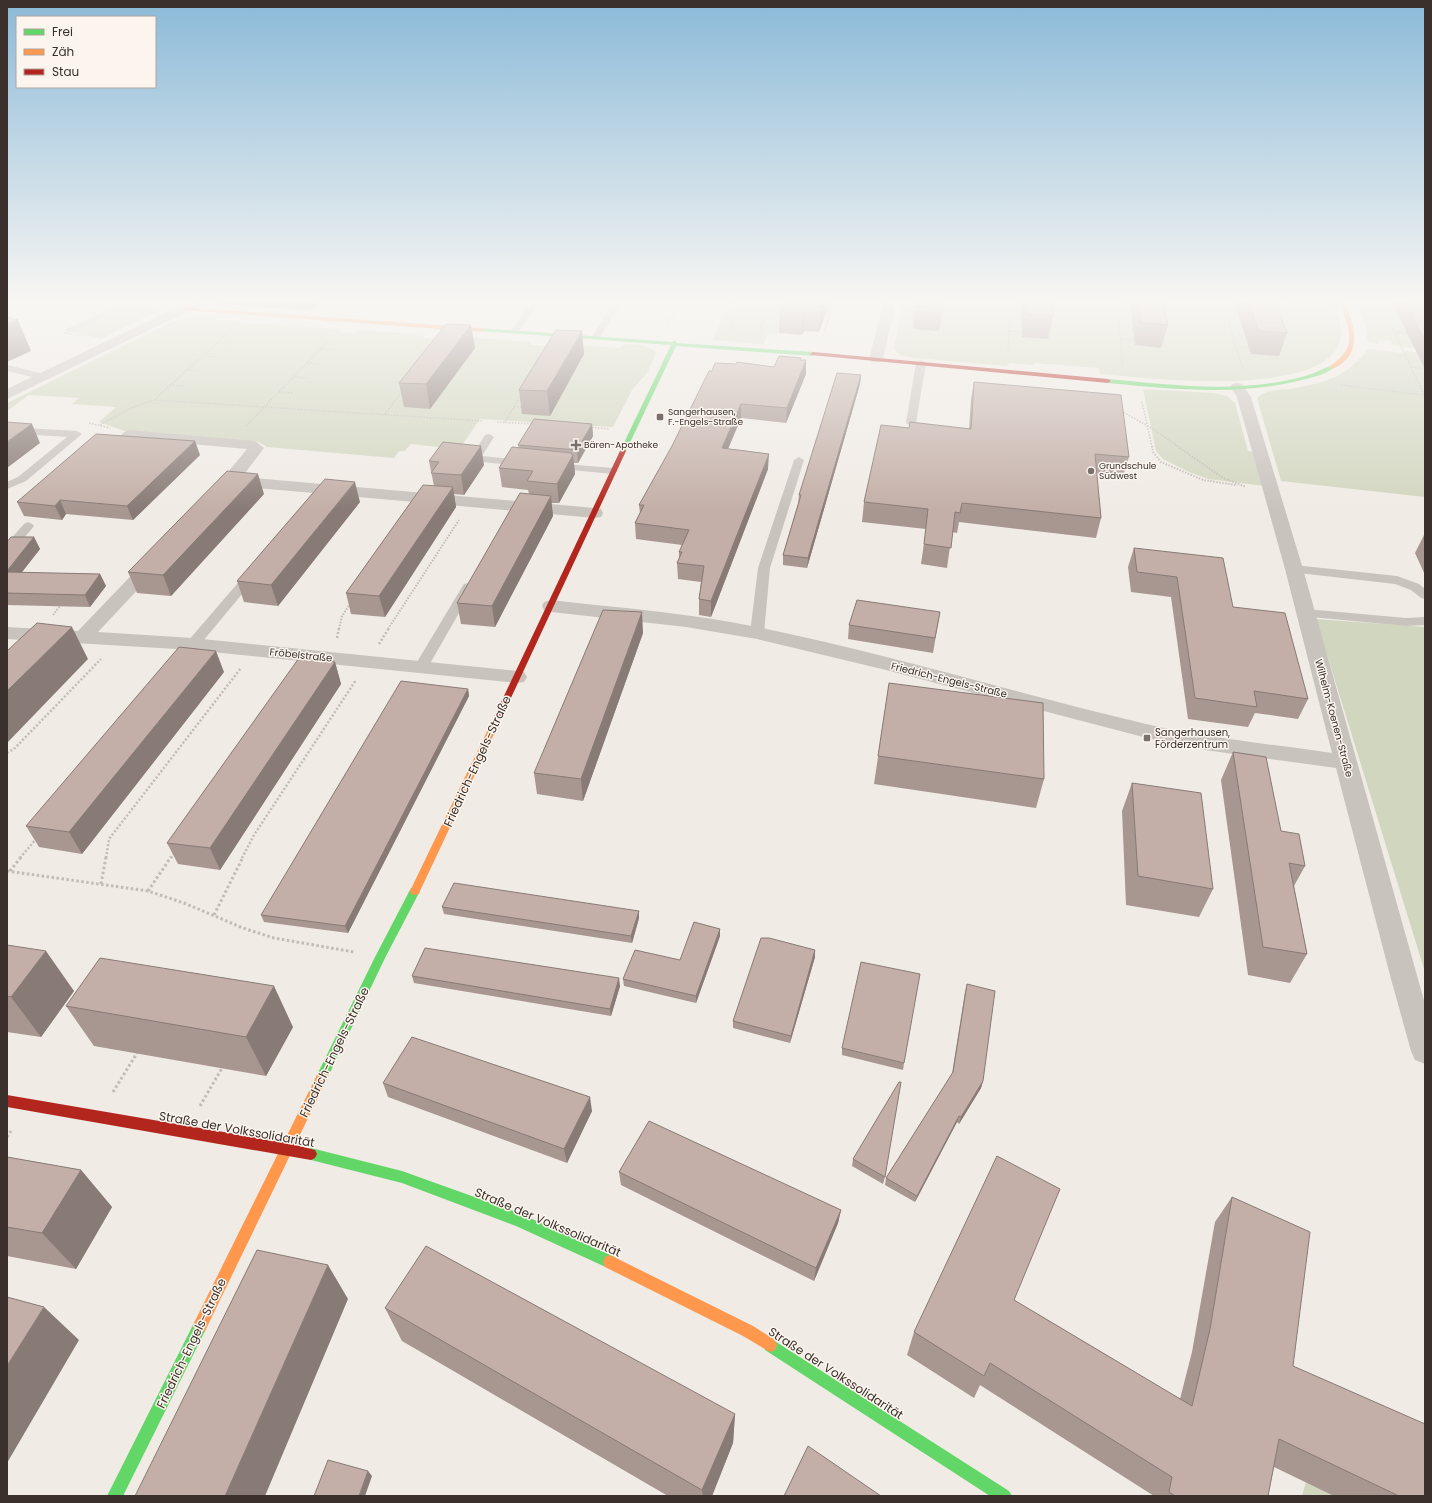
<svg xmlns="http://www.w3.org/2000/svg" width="1432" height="1503" font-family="Poppins,sans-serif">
	<rect width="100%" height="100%" fill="#f0ebe5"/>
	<!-- green -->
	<path fill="#d1d6bf" d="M126,301H136L157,307L165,303L172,304L101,339L64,330Z
		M748,301H791L778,334L768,333L763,344L712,340L728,308L743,309Z
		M903,301H1270L1333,305C1388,408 1145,378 1100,374L1099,368L1034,363V365L1010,363L1006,366L914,358C906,357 897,356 894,348Z
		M1354,301H1425V350L1392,345L1391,341L1378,340L1379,344L1368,342L1365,324Z
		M192,317H218L216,320L235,321L240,319L238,322L242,323L341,329L339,332L355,333L358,330L425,335L423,338L440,339L442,336L531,342L530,345L547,346L549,343L620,348L625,344C635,345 649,344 656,353L647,373L632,390L613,427L480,419L458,451L466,457L434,454L439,447L411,444L405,451H399L394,458L267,447L259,442L133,434L99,422L116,407L72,404L79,398L29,395L7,411V403L170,323Z
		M1368,349L1403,353V351L1425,353V497L1281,481L1257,398C1265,390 1277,390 1289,389C1325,383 1345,378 1368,349Z
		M1143,389L1214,393L1227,396L1235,403L1248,451L1255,452L1265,486L1208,479L1189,472L1163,459L1156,451Z
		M1316,619L1425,627V972Z
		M1306,1482L1335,1496H1302Z"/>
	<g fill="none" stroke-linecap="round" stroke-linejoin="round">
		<!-- path-far3 -->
		<path stroke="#c2bbb6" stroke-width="1.5" stroke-dasharray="1.5 1.5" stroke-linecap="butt" d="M655,301L742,307
			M1116,301L1123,366
			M1222,301L1243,369
			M1380,301L1425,397
			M1381,302L1393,303
			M1117,303L1129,304
			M1010,307L1022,308
			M434,308L438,301
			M1367,308L1384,310
			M1225,310L1238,311
			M908,311L917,312
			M1118,315L1131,316
			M1389,318L1401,319
			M1010,319L1022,320
			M1229,323L1242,324
			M914,324H912L917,301
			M667,325L680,303
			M1119,327L1133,328
			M730,331L745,301
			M759,331L772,301
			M1009,331L1022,332
			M1396,332L1408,333
			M1232,334L1245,335
			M81,336L65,333L133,301
			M823,336L834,301
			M1121,339L1134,340
			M218,343L231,344
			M1236,347L1249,348
			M320,349L334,350
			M1008,353L1010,301
			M203,356L216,357
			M307,363L321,364
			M1412,367L1425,369
			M187,370L201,371
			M294,377L307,378
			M170,385L184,386
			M1341,385L1424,395
			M279,392L293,393
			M154,400L229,332
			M1142,402L1152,447
			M514,407H524
			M1121,411L1155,430L1179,447
			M385,414L402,391
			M497,422L534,424
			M505,422L522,393
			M89,423L110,428
			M100,425L131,408L154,400L483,421
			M246,426L330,339
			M589,427L610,429"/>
		<!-- path-far2 -->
		<path stroke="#c2bbb6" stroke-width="2" stroke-dasharray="1.5 1.5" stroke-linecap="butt" d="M1152,446L1153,452L1161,462L1203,480L1236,485
			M1177,446L1223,478L1246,487
			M53,615L60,606
			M339,629L342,616L350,604
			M388,629L459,520"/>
		<!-- path-far1 -->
		<path stroke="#c2bbb6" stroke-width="2.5" stroke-dasharray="2 2" stroke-linecap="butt" d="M337,638L339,628
			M379,644L389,628
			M7,753L15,748L101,659
			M20,858L36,839
			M106,858L109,839L241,668
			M171,858L175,852
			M242,858L254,835L356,680"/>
		<!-- path -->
		<path stroke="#c2bbb6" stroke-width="3" stroke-dasharray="2.5 2.5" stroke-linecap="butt" d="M7,871L148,891L184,903L243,928L274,938L354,952
			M10,871L21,857
			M101,884L106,857
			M148,891L171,857
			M214,915L243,857
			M113,1092L137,1053
			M200,1106L222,1068
			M7,1137L11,1131"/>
		<!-- lane -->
		<path fill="#c9c3be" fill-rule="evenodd" d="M532,301H540L518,333H512L511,331Z
			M617,301H625L617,309L599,339H593L592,337L610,308Z
			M921,360L926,363L916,423L911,426L906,423L916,363Z
			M7,365L48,375L50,377L45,380L7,371Z
			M7,427L77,431L82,434L26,481L7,489V482L18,477L67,437L7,433Z
			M489,434L494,437L482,456L522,460L526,461L527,463L526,465L522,466L471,461L470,459L485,435Z
			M799,457L804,460L770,568L764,633L762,636H752L750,633L758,568L794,460Z
			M554,463L613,468L618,471L613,474L550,468L549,466L550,464Z
			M28,522L32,524L34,526L11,554L7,555V543L24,524Z
			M1294,565L1397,576L1419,584L1425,589V599L1421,598L1411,590L1395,584L1290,572L1288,569L1290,566Z
			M253,569L257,570L259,573L257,576L198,647L193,648L188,647L186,644L188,641L249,570Z
			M468,583L472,584L474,587L428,667L426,670L421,671L416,670L414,667L462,587L464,584Z
			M1306,609L1406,618L1425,617V625L1406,626L1301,616L1300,613L1301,610Z"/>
		<!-- street -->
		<path fill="#c9c3be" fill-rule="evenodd" d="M190,301H205L203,304L7,399V389Z
			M884,301H896L883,359L881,362H871L869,359Z
			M1284,301H1344L1349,304L1347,307L1343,308L1290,305L1286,304Z
			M1237,383L1242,384L1251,397L1303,569L1425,1004V1064L1415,1060L1411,1051L1391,979L1336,768L1205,750L1147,738L886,670L757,639L686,627L551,612L544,610L542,606L544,602L551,600C620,608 690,613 757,627C888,654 1016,693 1146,724C1207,738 1270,744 1332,753L1285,569L1237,397L1230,387L1232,384Z
			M129,430L255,441L264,448L242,477L595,508L601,509L603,513L601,517L595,518L234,486C227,494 223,501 211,499L209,495L247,449L124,438L121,435L124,432Z
			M153,558L159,559L162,563L159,567L98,632L193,638L517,671L524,672L527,677L524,682L517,683L193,650L7,639V627L78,631L147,559Z"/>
		<!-- fast -->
		<path fill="#63d668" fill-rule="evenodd" d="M481,328L672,342L675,340L677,343L813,352L816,354L813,356L676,346L626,451L623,453L620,451L671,345L479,331V329Z
			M1330,366L1335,367C1325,375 1310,378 1298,381C1236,396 1171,389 1108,383L1105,381L1108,379C1172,385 1241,394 1305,376C1313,374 1322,369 1330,366Z
			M415,887L419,888L420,891L385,958L326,1081L322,1082L318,1081L316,1077L375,957L411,888Z
			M311,1148L402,1171L519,1213L615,1257L617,1262L615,1267L610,1269L516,1226L402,1183L311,1160L307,1158L305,1154L307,1150Z
			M200,1319L205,1321L207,1326L205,1331L123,1496H107L195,1321Z
			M770,1338L1009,1491L1012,1496H990L765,1350L763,1345L765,1340Z"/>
		<!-- slow -->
		<path fill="#ff974d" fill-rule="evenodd" d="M1340,301H1344C1355,325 1364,356 1332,369L1330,368V366C1361,345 1347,329 1340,301Z
			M183,307L481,328L484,330L481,332L181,310V308Z
			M498,714L502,717L420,891L419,894L415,895L411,894L410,891L494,717Z
			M322,1072L326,1073L328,1077L205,1331L200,1333L195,1331L193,1326L195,1321L318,1073Z
			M610,1255L753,1326L775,1340L777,1345L775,1350L770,1352L743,1336L605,1267L603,1262L605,1257Z"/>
		<!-- jam -->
		<path fill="#b3261e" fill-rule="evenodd" d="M813,352L1108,379L1111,381L1108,383L811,355L810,354Z
			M623,449L626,451L502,717L501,719H495L494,717L620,451Z
			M7,1095L288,1143L315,1150L317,1154L315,1158L311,1160L7,1107Z"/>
	</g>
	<!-- wall -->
	<path fill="#a89690" d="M219,301H320L311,310L221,305Z
		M688,301H738L737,304Z
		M830,301L819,332L804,331L802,335L779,333L780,307Z
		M944,301L939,331L913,329L916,306Z
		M1021,301H1052L1053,316L1048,339L1022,337Z
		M1130,301H1163L1168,325L1161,348L1135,345Z
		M1234,301H1275L1287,333L1279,356L1251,354Z
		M1391,301H1425V369Z
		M475,348L430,409L404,407L399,383Z
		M584,354L550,416L522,414L519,390Z
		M801,358V360H806V374L786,423L741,418L728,449L768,469L711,617L699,615V599L701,582L678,579L677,563L679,558V552L682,545L636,539L635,523L640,513L639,505L672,446L712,371L736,364L774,367Z
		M861,375L860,384L807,568L783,565V555L798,504L799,495Z
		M974,382L1129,457L1123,476L1097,473L1101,518L1096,538L959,522L957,533L952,532L947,568L921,564L926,529L862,522L864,502L909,428L969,429L971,400Z
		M592,424L593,436L578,463H574L575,474L559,503H551L553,516L495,627L461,624L457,603L529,494L528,490L502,487L499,468L519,448L518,445Z
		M200,455L133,520L66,514L62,520L24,516L17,502Z
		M429,461L484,465L464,495L454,494L456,507L385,617L351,614L346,593L434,486Z
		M264,494L171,596L137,593L128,572Z
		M360,502L278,606L244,602L237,581Z
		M1425,533V575L1415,553Z
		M34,537L40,549L21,573L100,574L106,586L90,607L7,605V542Z
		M1134,548L1233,607L1308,699L1298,719L1255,713L1248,727L1188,719L1171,597L1131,592L1128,567Z
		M940,612L933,653L848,639L849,625Z
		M643,633L583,801L537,794L534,773Z
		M335,662L341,684L220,870L178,864L167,843Z
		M224,672L82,854L39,847L26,826Z
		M889,683L1044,779L1036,808L874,784Z
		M468,689L469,696L348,933L264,922L261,915Z
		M1233,752L1281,831L1305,866L1294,886L1307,954L1290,983L1248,975L1221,780Z
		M1132,783L1213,889L1199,917L1126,905L1122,811Z
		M442,907L639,911V918L632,943L444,914Z
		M720,929V936L696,1003L624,986L623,979L680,960Z
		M7,945L74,991L41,1037L7,1032Z
		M815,950V957L790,1043L733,1028V1021Z
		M412,976L620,986L611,1016L414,983Z
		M967,984L983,1081L981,1088L959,1124L957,1122L915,1202L885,1185L886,1178L952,1074L965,992Z
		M66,1006L293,1027L266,1076L94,1046Z
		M842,1048L904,1063L903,1070L842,1055Z
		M383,1083L592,1111L567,1163L388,1097Z
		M7,1157L81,1170L112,1207L76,1269L7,1256Z
		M853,1159L885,1177L883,1184L852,1166Z
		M619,1172L841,1210L838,1223L814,1281L621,1185Z
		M1232,1197L1293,1366L1425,1496H1334L1274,1467L1268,1496H1154L980,1385L974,1398L907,1355L914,1332L1014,1300L1180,1399L1192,1352L1215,1222Z
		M385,1308L735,1414L733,1443L712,1496H668L402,1341Z"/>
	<!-- shaded-wall -->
	<path fill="#887a75" d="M308,301H320L311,310Z
		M823,301H830L819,332L821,306Z
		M943,301H944L939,331L942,308Z
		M805,305L804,331L802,335L804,309Z
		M18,320L31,351L7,362V324Z
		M471,325L475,348L430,409L426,384Z
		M582,331L584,354L550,416L547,391Z
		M806,360V374L786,423L787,408Z
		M861,375L860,384L807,568L808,558Z
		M741,404V418L722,463V448Z
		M32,424L40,443L7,468V442Z
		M592,424L593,436L578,463L577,450Z
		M195,441L200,455L133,520L127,506Z
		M481,446L484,465L464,495L461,475Z
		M572,453V457L573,455L575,474L559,503L557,484Z
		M769,454L768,469L711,617V601Z
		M258,474L264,494L171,596L163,575Z
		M355,482L360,502L278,606L271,585Z
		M453,487L456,507L385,617L379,596Z
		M551,496L553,516L495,627L492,606Z
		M60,500L66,514L62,520L55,506Z
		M34,537L40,549L12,585L7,574V571Z
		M100,574L106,586L90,607L85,595Z
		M642,612L643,633L583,801L581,779Z
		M72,627L88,659L7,743V691Z
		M216,651L224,672L82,854L69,832Z
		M335,662L341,684L220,870L210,848Z
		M468,689L469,696L348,933L345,926Z
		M639,911V918L632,943L631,936Z
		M720,929V936L696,1003V996Z
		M815,950V957L790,1043L791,1036Z
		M46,951L74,991L41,1037L11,997Z
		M619,978L620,986L611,1016L610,1009Z
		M274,986L293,1027L266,1076L246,1037Z
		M983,1081L981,1088L959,1124L961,1117Z
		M590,1097L592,1111L567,1163L564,1149Z
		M959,1116L957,1122L915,1202L917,1196Z
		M81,1170L112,1207L76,1269L42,1233Z
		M841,1210L838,1223L814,1281L816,1268Z
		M328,1265L348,1299L265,1496H225Z
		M44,1307L79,1340L7,1463V1366Z
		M735,1414L733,1443L712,1496H703L702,1490Z
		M368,1471L372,1476L365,1496H359Z"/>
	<!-- building -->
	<path fill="#c3afa7" stroke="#887a75" d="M782,301H823L821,306L805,305L804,309L780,307Z
		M917,301H943L942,308L916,306Z
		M1026,301H1052L1053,316L1026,314Z
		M1138,301H1163L1168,325L1141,323Z
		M1248,301H1275L1287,333L1259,331Z
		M1404,301H1425V341Z
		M7,317L18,320L7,324Z
		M446,324L471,325L426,384L399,383Z
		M556,330L582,331L547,391L519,390Z
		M779,356L801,358L800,360H806L787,408L741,404L722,448L769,454L711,601L699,599L704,566L677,563L682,552H679L689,530L635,523L644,505H639L672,446L709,371H712L715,363L736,364L737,362L774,367Z
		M837,373L861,375L808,558L783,555L801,495H799Z
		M974,382L1121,395L1129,457L1095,454L1101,518L962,503L960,513L955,512L951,548L924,544L928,509L864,502L881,425L909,428L910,422L971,429Z
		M534,419L592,424L577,450L518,445Z
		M7,422L32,424L7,442Z
		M96,434L195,441L127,506L60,500L55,506L17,502Z
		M443,442L481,446L461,475L431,473L439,462L429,461Z
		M512,447L572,453L571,454L573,455L557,484L527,481L533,471L499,468Z
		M227,471L258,474L163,575L128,572Z
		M325,479L355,482L271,585L237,581Z
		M423,485L453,487L379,596L346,593Z
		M520,493L551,496L492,606L457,603Z
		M11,537H34L7,571V542Z
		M1134,548L1223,558L1233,607L1285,613L1308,699L1254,691L1257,707L1195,698L1177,577L1137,572Z
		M7,572L100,574L85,595L7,593Z
		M857,600L940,612L935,638L849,625Z
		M603,610L642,612L581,779L534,773Z
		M37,623L72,627L7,691V651Z
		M179,647L216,651L69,832L26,826Z
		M299,658L335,662L210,848L167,843Z
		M401,681L468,689L345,926L261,915Z
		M889,683L1043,703L1044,779L878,756Z
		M1233,752L1266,757L1281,831L1299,834L1305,866L1289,863L1307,954L1263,947Z
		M1132,783L1201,793L1213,889L1138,876Z
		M454,883L639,911L631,936L442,907Z
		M694,922L720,929L696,996L623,979L635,950L680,960Z
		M761,938H769L815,950L791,1036L733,1021Z
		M7,945L46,951L11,997L7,996Z
		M425,948L619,978L610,1009L412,976Z
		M100,958L274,986L246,1037L66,1006Z
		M861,962L920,974L904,1063L842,1048Z
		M967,984L995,991L983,1081L961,1117L959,1116L917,1196L886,1178L953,1072Z
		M412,1037L590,1097L564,1149L383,1083Z
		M899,1082H901L885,1177L853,1159Z
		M649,1121L841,1210L816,1268L619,1172Z
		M997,1156L1060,1189L1014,1300L1192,1406L1210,1329L1232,1197L1310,1232L1293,1366L1425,1424V1496H1399L1279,1439L1268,1496H1175L1169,1492L1172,1477L990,1363L984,1376L914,1332Z
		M7,1157L81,1170L42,1233L7,1227Z
		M426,1246L735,1414L702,1490L385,1308Z
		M257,1250L328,1265L225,1496H135Z
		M7,1297L44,1307L7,1366Z
		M808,1446L881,1496H784Z
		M328,1460L368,1471L359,1496H314Z"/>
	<!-- sky -->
	<linearGradient id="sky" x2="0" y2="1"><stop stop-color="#8bbad8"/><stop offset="0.59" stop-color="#f8f6f3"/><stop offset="1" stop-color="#f8f6f3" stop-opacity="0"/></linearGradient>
	<rect width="1432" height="511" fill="url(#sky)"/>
	<!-- markers -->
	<g fill="#7a716c" stroke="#fbf5ee" stroke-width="1.5">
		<rect x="656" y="413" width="8" height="8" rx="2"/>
		<path d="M574 439h4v4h4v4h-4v4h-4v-4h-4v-4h4z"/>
		<circle cx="1091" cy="471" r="4"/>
		<rect x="1143" y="734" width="8" height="8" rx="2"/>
	</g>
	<g text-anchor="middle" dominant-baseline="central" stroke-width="3" stroke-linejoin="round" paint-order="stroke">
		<!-- far-poi labels -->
		<g font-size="9" fill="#3b302b" stroke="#fbf5ee" text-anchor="start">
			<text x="668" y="412">Sangerhausen,<tspan x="668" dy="10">F.-Engels-Straße</tspan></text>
			<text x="584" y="445">Bären-Apotheke</text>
			<text x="1099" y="466">Grundschule<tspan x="1099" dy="10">Südwest</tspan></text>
		</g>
		<!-- street labels -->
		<g font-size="10" fill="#3b302b" stroke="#fbf5ee">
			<text transform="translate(301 655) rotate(6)">Fröbelstraße</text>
			<text transform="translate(949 680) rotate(14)">Friedrich-Engels-Straße</text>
			<text transform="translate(1334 718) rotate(75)">Wilhelm-Koenen-Straße</text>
		</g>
		<!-- poi labels -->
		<g font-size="10" fill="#3b302b" stroke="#fbf5ee" text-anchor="start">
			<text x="1155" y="732">Sangerhausen,<tspan x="1155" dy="12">Förderzentrum</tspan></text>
		</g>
		<!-- near-street labels -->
		<g font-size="12" fill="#3b302b" stroke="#fbf5ee">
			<text transform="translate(477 761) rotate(-65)">Friedrich-Engels-Straße</text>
			<text transform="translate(334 1052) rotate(-64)">Friedrich-Engels-Straße</text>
			<text transform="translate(237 1129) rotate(10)">Straße der Volkssolidarität</text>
			<text transform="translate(548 1222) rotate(23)">Straße der Volkssolidarität</text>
			<text transform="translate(191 1343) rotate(-64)">Friedrich-Engels-Straße</text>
			<text transform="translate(836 1373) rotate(33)">Straße der Volkssolidarität</text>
		</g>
	</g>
	<!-- border -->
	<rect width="1432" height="1503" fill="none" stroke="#3b302b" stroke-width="16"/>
	<!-- legend -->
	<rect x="16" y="16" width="140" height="72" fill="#fbf5ee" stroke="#aea6a0"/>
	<rect x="24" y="29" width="20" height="6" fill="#63d668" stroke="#aea6a0"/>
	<text x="52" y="36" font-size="12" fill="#3b302b">Frei</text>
	<rect x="24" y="49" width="20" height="6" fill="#ff974d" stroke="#aea6a0"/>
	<text x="52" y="56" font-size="12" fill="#3b302b">Zäh</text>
	<rect x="24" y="69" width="20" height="6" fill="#b3261e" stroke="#aea6a0"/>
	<text x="52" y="76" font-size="12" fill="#3b302b">Stau</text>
</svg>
